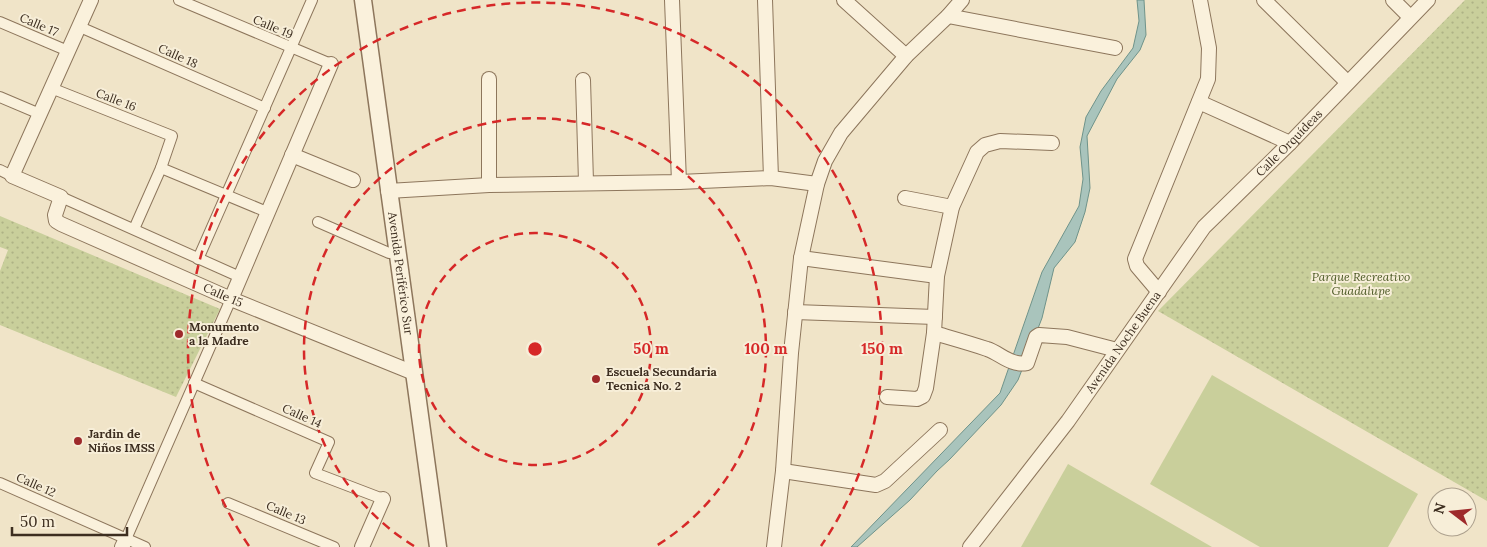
<svg xmlns="http://www.w3.org/2000/svg" width="1487" height="547" font-family="Lora,serif">
  <style>
    .grass { fill: url(#grass-dots) }
    .garden { fill: #c9cf9b }
    .water { fill: #a9c4bc; stroke: #6f938a }
    .lines { fill: none; stroke-linecap: round; stroke-linejoin: round }
    .pedestrian-casing { stroke: #8d765c; stroke-width: 12 }
    .minor-casing { stroke: #8d765c; stroke-width: 16 }
    .tertiary-casing { stroke: #8d765c; stroke-width: 19 }
    .pedestrian { stroke: #faf1dc; stroke-width: 10 }
    .minor { stroke: #faf1dc; stroke-width: 14 }
    .tertiary { stroke: #faf1dc; stroke-width: 16 }
    .ring { fill: none; stroke: #d62828; stroke-width: 2.5; stroke-dasharray: 9 6 }
    .poi-dot { fill: #9e2a2b; stroke: #f7eed8; stroke-width: 2 }
    .labels { text-anchor: middle; stroke-width: 4; stroke-linejoin: round; paint-order: stroke }
    .street-label { font-size: 12px; fill: #3d2e20; stroke: #f7eed8 }
    .park-label { font-size: 12px; font-style: italic; fill: #4d5a26; stroke: #f7eed8 }
    .poi-label { font-size: 12px; font-weight: bold; fill: #3d2e20; stroke: #f7eed8; text-anchor: start }
    .centre { fill: #d62828; stroke: #f7eed8; stroke-width: 2.5 }
    .ring-label { font-size: 15px; text-anchor: middle; font-weight: bold; fill: #d62828; stroke: #f7eed8; stroke-width: 4; stroke-linejoin: round; paint-order: stroke }
  </style>
  <defs>
    <pattern id="grass-dots" width="8" height="8" patternUnits="userSpaceOnUse" patternTransform="scale(1.25)"><rect width="8" height="8" fill="#c9cf9b"/><path d="M2 2h.1M6 6h.1" fill="none" stroke="#aeb285" stroke-width="1.8" stroke-linecap="round"/></pattern>
  </defs>
  <rect width="100%" height="100%" fill="#f0e4c8"/>
  <g class="grass">
    <path d="M 1465,0 L 1487,0 L 1487,501 L 1158,311 Z"/>
    <path d="M 0,216 L 220,309 L 176,397 L 0,325 L 0,271 L 8,250 L 0,247 Z"/>
  </g>
  <g class="garden">
    <path d="M 1212,375 L 1418,494 L 1388,547 L 1260,547 L 1150,484 Z"/>
    <path d="M 1068,464 L 1212,547 L 1021,547 Z"/>
  </g>
  <path class="water" d="M 1137,0 L 1144,0 L 1146,35 L 1140,50 L 1117,79 L 1087,136 L 1090,188 L 1085,212 L 1075,242 L 1054,268 L 1042,318 L 1018,380 L 1001,405 L 950,459 L 937,471 L 910,500 L 857,547 L 851,547 L 1000,393 L 1042,272 L 1079,206 L 1083,179 L 1080,147 L 1086,117 L 1101,91 L 1133,48 L 1139,21 Z"/>
  <g class="lines">
    <g class="pedestrian-casing">
      <g id="pedestrian">
        <path d="M 179,0 L 331,64"/>
        <path d="M 0,22 L 68,51"/>
        <path d="M 80,27 L 265,108"/>
        <path d="M 51,88 L 172,136 L 161,168 L 134,229"/>
        <path d="M 0,97 L 40,114"/>
        <path d="M 161,168 L 267,212"/>
        <path d="M 0,170 L 12,176"/>
        <path d="M 61,197 L 240,277"/>
        <path d="M 318,222 L 389,253"/>
        <path d="M 198,259 L 312,0"/>
        <path d="M 194,383 L 329,442 L 315,473 L 383,499"/>
        <path d="M 0,483 L 145,547"/>
        <path d="M 228,503 L 334,547"/>
        <path d="M 126,539 L 231,299"/>
      </g>
    </g>
    <g class="minor-casing">
      <g id="minor">
        <path id="s1" d="M 91,0 L 12,176 L 61,197 L 55,215 L 56,221 L 61,224 L 231,299 L 414,373"/>
        <path d="M 672,0 L 679,182"/>
        <path d="M 765,0 L 771,178"/>
        <path d="M 844,0 L 906,56"/>
        <path d="M 1264,0 L 1347,82"/>
        <path d="M 1393,0 L 1410,17"/>
        <path d="M 948,16 L 1115,48"/>
        <path d="M 489,79 L 489,185"/>
        <path d="M 583,80 L 586,182"/>
        <path d="M 1199,102 L 1290,143"/>
        <path d="M 292,155 L 353,180"/>
        <path d="M 388,191 L 489,185 L 679,182 L 771,178 L 817,184"/>
        <path d="M 905,198 L 952,207"/>
        <path d="M 801,258 L 937,276"/>
        <path d="M 1159,292 L 1137,266 L 1135,259 L 1208,79 L 1209,48 L 1200,0"/>
        <path d="M 231,299 L 331,64"/>
        <path d="M 795,312 L 935,317"/>
        <path d="M 934,333 C 951,338 969,343 987,349 C 1000,353 1010,366 1027,363 L 1036,337 L 1039,335 L 1067,337 L 1117,350"/>
        <path d="M 887,397 L 917,399 L 923,396 L 926,388 L 934,333 L 937,276 L 952,207 L 977,152 L 985,145 L 1000,141 L 1052,143"/>
        <path d="M 783,471 L 876,485 L 885,481 L 940,430"/>
        <path d="M 122,547 L 126,539"/>
        <path d="M 362,547 L 383,499"/>
        <path d="M 774,547 L 783,471 L 791,353 L 801,258 L 817,184 L 825,161 L 841,133 L 906,56 L 948,16 L 962,0"/>
        <path id="s2" d="M 970,547 L 1068,421 L 1204,227 L 1290,143 L 1428,0"/>
      </g>
    </g>
    <g class="tertiary-casing">
      <g id="tertiary">
        <path id="s3" d="M 363,0 L 438,547"/>
      </g>
    </g>
    <use href="#pedestrian" class="pedestrian"/>
    <use href="#minor" class="minor"/>
    <use href="#tertiary" class="tertiary"/>
  </g>
  <g class="ring">
    <circle cx="535" cy="349" r="116"/>
    <path d="M414 546A231 231 0 1 1 656 546"/>
    <path d="M249 546A347 347 0 1 1 821 546"/>
  </g>
  <g class="poi-dot">
    <circle cx="179" cy="334" r="5"/>
    <circle cx="596" cy="379" r="5"/>
    <circle cx="78" cy="441" r="5"/>
  </g>
  <g class="labels">
    <g class="street-label">
      <text transform="translate(39 25) rotate(23)" y="4">Calle 17</text>
      <text transform="translate(273 27) rotate(23)" y="4">Calle 19</text>
      <text transform="translate(178 56) rotate(24)" y="4">Calle 18</text>
      <text transform="translate(116 100) rotate(21)" y="4">Calle 16</text>
      <text dy="4" stroke="none"><textPath href="#s2" startOffset="516">Calle Orquídeas</textPath></text>
      <text dy="4" stroke="none"><textPath href="#s3" startOffset="276">Avenida Periférico Sur</textPath></text>
      <text dy="4" stroke="none"><textPath href="#s1" startOffset="454">Calle 15</textPath></text>
      <text dy="4" stroke="none"><textPath href="#s2" startOffset="256">Avenida Noche Buena</textPath></text>
      <text transform="translate(302 416) rotate(24)" y="4">Calle 14</text>
      <text transform="translate(36 485) rotate(24)" y="4">Calle 12</text>
      <text transform="translate(286 513) rotate(23)" y="4">Calle 13</text>
    </g>
    <g class="park-label">
      <text x="1361" y="281">Parque Recreativo<tspan x="1361" dy="14">Guadalupe</tspan></text>
    </g>
    <g class="poi-label">
      <text x="189" y="331">Monumento<tspan x="189" dy="14">a la Madre</tspan></text>
      <text x="606" y="376">Escuela Secundaria<tspan x="606" dy="14">Tecnica No. 2</tspan></text>
      <text x="88" y="438">Jardin de<tspan x="88" dy="14">Niños IMSS</tspan></text>
    </g>
  </g>
  <circle cx="535" cy="349" r="8" class="centre"/>
  <g class="ring-label">
    <text x="651" y="354">50 m</text>
    <text x="766" y="354">100 m</text>
    <text x="882" y="354">150 m</text>
  </g>
  <g transform="translate(1452 512) rotate(286)"><circle r="24" fill="#f7eed8" stroke="#ada18e"/>
  <path d="M0-4L9 19L0 12L-9 19Z" fill="#9e2a2b"/>
  <text y="-8" font-size="14" font-weight="bold" text-anchor="middle" fill="#3d2e20">N</text>
  </g>
  <path d="M12 527v8h115v-8" fill="none" stroke="#3d2e20" stroke-width="2.5"/>
  <text x="20" y="527" font-size="15" fill="#3d2e20" stroke="#f7eed8" stroke-width="4" paint-order="stroke">50 m</text>
</svg>
